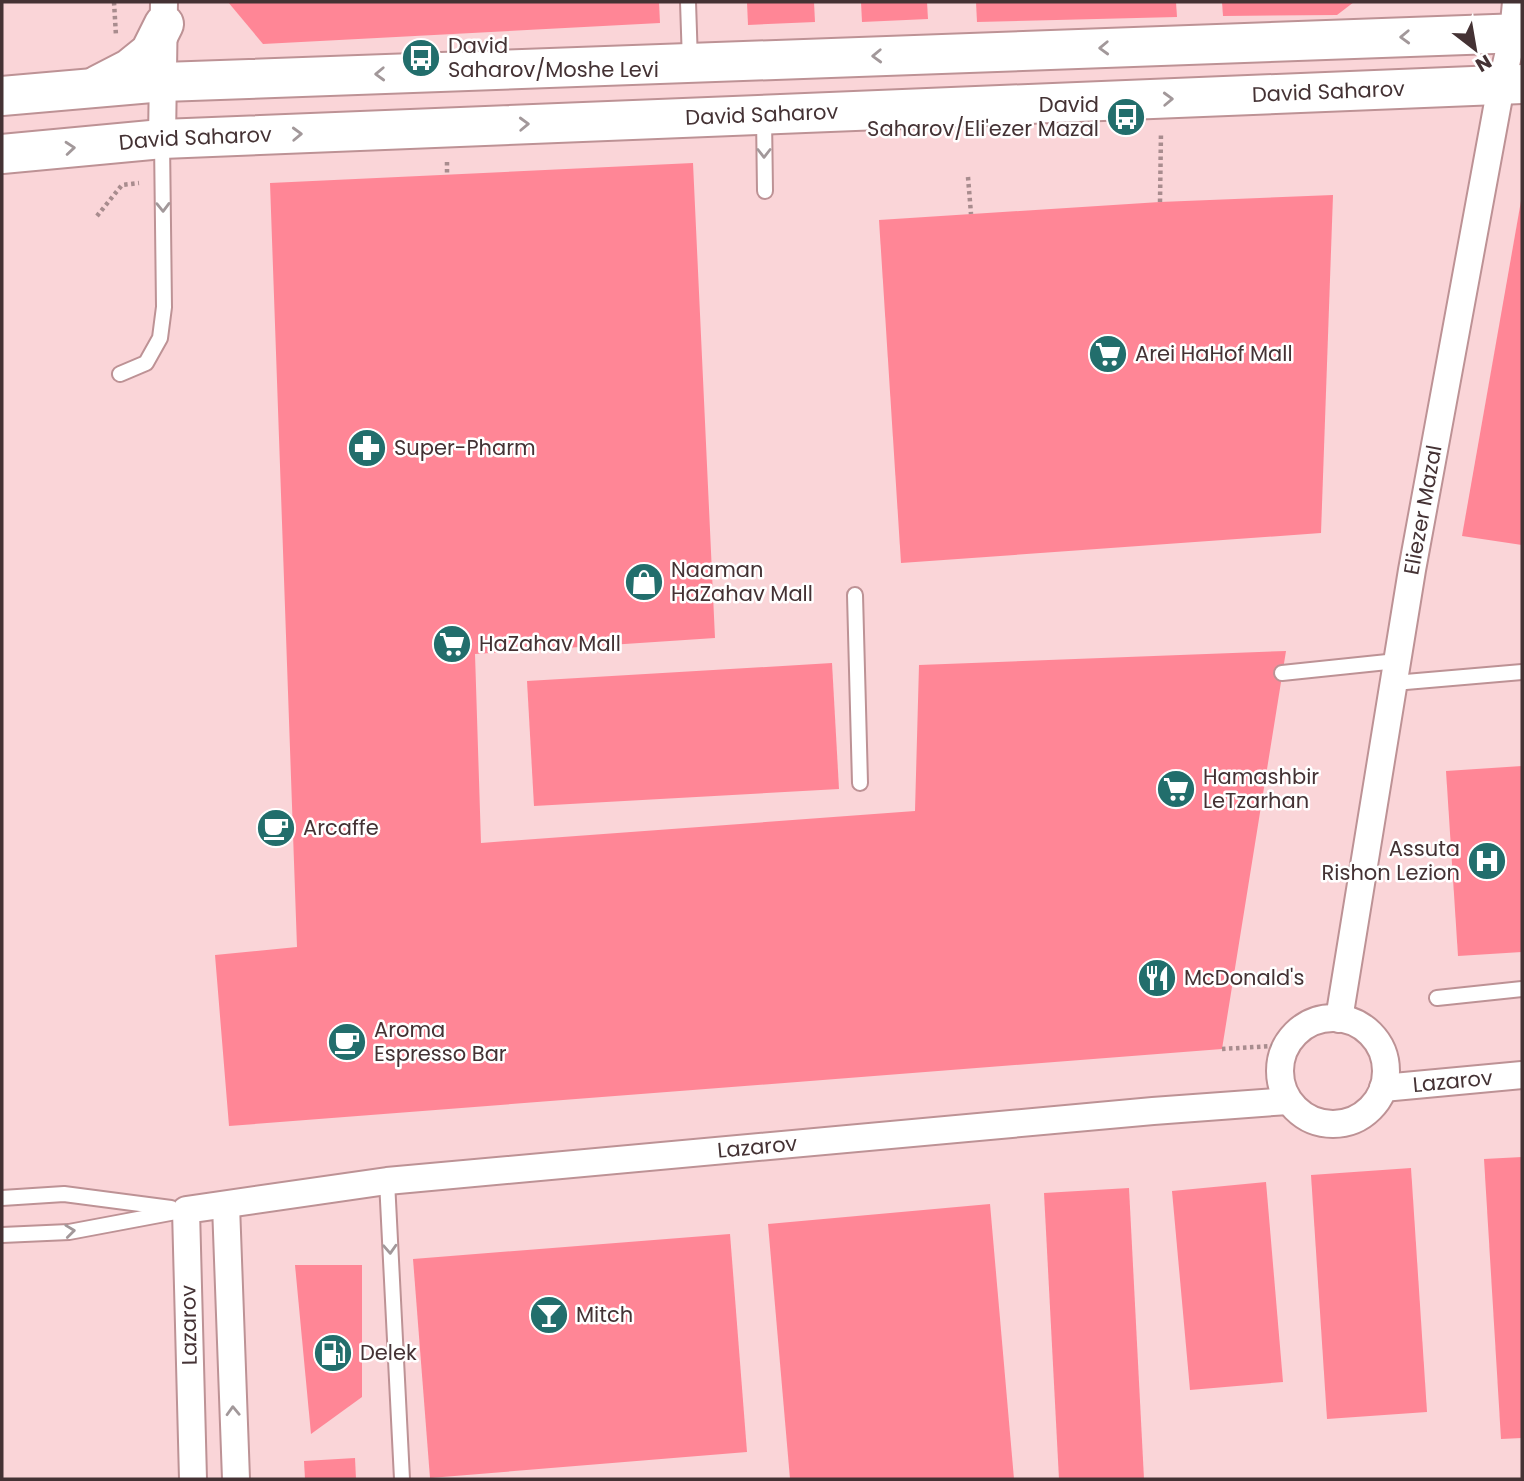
<svg xmlns="http://www.w3.org/2000/svg" width="1524" height="1481" font-family="Poppins,sans-serif">
  <style>
    .building { fill: #ff8696 }
    .lines { fill: none; stroke-linecap: round; stroke-linejoin: round }
    .lane-casing { stroke: #bd9295; stroke-width: 18 }
    .street-casing { stroke: #bd9295; stroke-width: 30 }
    .secondary-casing { stroke: #bd9295; stroke-width: 42 }
    .path { stroke: #a88c8e; stroke-width: 4.5; stroke-dasharray: 3.5 3.5; stroke-linecap: butt }
    .lane { stroke: #fff; stroke-width: 14 }
    .street { stroke: #fff; stroke-width: 26 }
    .secondary { stroke: #fff; stroke-width: 38 }
    .oneway { stroke: #a2989a }
    .labels { text-anchor: middle; stroke-width: 5; stroke-linejoin: round; paint-order: stroke }
    .poi-label { font-size: 21px; fill: #443234; stroke: #fff; text-anchor: start }
    .street-label { font-size: 21px; fill: #443234; stroke: #fff }
  </style>
  <rect width="100%" height="100%" fill="#fad5d8"/>
  <g class="building">
    <path d="M 228,2 L 659,2 L 660,23 L 263,44 Z"/>
    <path d="M 747,2 L 814,2 L 815,22 L 748,25 Z"/>
    <path d="M 861,2 L 927,2 L 928,19 L 862,22 Z"/>
    <path d="M 976,2 L 1176,2 L 1177,17 L 977,22 Z"/>
    <path d="M 1222,2 L 1354,2 L 1337,15 L 1223,16 Z"/>
    <path d="M 693,163 L 715,638 L 475,654 L 481,843 L 915,811 L 919,665 L 1286,651 L 1222,1049 L 229,1126 L 215,955 L 297,947 L 270,183 Z"/>
    <path d="M 1333,195 L 1321,533 L 901,563 L 879,220 L 1160,202 Z"/>
    <path d="M 1521,201 L 1522,201 L 1522,545 L 1462,536 Z"/>
    <path d="M 832,663 L 839,789 L 534,806 L 527,681 Z"/>
    <path d="M 1522,766 L 1522,952 L 1458,956 L 1446,771 Z"/>
    <path d="M 1522,1157 L 1522,1438 L 1501,1439 L 1484,1159 Z"/>
    <path d="M 1411,1168 L 1427,1412 L 1327,1419 L 1311,1175 Z"/>
    <path d="M 1266,1182 L 1283,1382 L 1190,1390 L 1172,1191 Z"/>
    <path d="M 1129,1188 L 1144,1479 L 1059,1479 L 1044,1193 Z"/>
    <path d="M 990,1204 L 1014,1479 L 790,1479 L 768,1224 Z"/>
    <path d="M 730,1234 L 747,1452 L 430,1478 L 413,1259 Z"/>
    <path d="M 295,1265 L 362,1265 L 362,1397 L 311,1434 Z"/>
    <path d="M 355,1458 L 356,1479 L 305,1479 L 304,1461 Z"/>
  </g>
  <g class="lines">
    <g class="lane-casing">
      <g id="lane">
        <path d="M 688,2 L 690,62"/>
        <path d="M 764,117 L 765,191"/>
        <path d="M 120,374 L 146,363 L 160,338 L 164,307 L 162,141"/>
        <path d="M 855,595 L 860,783"/>
        <path d="M 1282,673 L 1397,661"/>
        <path d="M 1394,683 L 1522,672"/>
        <path d="M 1437,998 L 1522,989"/>
        <path d="M 387,1181 L 402,1479"/>
        <path d="M 2,1198 L 64,1194 L 171,1208"/>
        <path d="M 2,1235 L 69,1232 L 186,1210"/>
      </g>
    </g>
    <g class="street-casing">
      <g id="street">
        <path d="M 162,139 L 164,2"/>
        <circle cx="1333" cy="1071" r="53"/>
        <path id="s1" d="M 1339,1019 L 1412,570 L 1501,86 L 1513,34 L 1516,2"/>
        <path id="s2" d="M 1383,1088 L 1522,1075"/>
        <path d="M 226,1205 L 236,1479"/>
        <path id="s3" d="M 193,1479 L 186,1210 L 387,1181 L 1153,1111 L 1288,1101"/>
      </g>
    </g>
    <g class="secondary-casing">
      <g id="secondary">
        <path d="M 98,85 L 129,69 L 150,52 L 164,24"/>
        <path d="M 2,96 L 163,82 L 1522,33"/>
        <path id="s4" d="M 2,154 L 162,139 L 1522,84"/>
      </g>
    </g>
    <g class="path">
      <path d="M 114,2 L 116,36"/>
      <path d="M 447,162 L 447,175"/>
      <path d="M 968,177 L 971,214"/>
      <path d="M 1160,202 L 1161,132"/>
      <path d="M 97,216 L 122,185 L 139,183"/>
      <path d="M 1222,1049 L 1288,1045"/>
    </g>
    <use href="#lane" class="lane"/>
    <use href="#street" class="street"/>
    <use href="#secondary" class="secondary"/>
  </g>
  <defs><path id="oneway-chevron" d="M-2-3.5L2.5 0L-2 3.5" fill="none" stroke-width="1.6" stroke-linecap="round" stroke-linejoin="round" transform="scale(1.75)"/></defs>
  <g class="oneway">
    <use href="#oneway-chevron" transform="translate(1405 37) rotate(178)"/>
    <use href="#oneway-chevron" transform="translate(1104 48) rotate(178)"/>
    <use href="#oneway-chevron" transform="translate(877 56) rotate(178)"/>
    <use href="#oneway-chevron" transform="translate(380 74) rotate(178)"/>
    <use href="#oneway-chevron" transform="translate(1168 99) rotate(-2)"/>
    <use href="#oneway-chevron" transform="translate(524 124) rotate(-2)"/>
    <use href="#oneway-chevron" transform="translate(297 134) rotate(-2)"/>
    <use href="#oneway-chevron" transform="translate(70 148) rotate(-5)"/>
    <use href="#oneway-chevron" transform="translate(764 153) rotate(90)"/>
    <use href="#oneway-chevron" transform="translate(163 207) rotate(89)"/>
    <use href="#oneway-chevron" transform="translate(70 1231) rotate(-7)"/>
    <use href="#oneway-chevron" transform="translate(390 1249) rotate(87)"/>
    <use href="#oneway-chevron" transform="translate(233 1411) rotate(-92)"/>
  </g>
  <defs>
    <g id="bus-disc" transform="scale(2.0125)"><circle r="9.5" fill="#226e6c" stroke="#fff"/><path d="M-5-6H5V4H4V6H2V4H-2V6H-4V4H-5ZM-3.5-4V0h7V-4ZM-3.5 1.2v1.5H-2V1.2ZM2 1.2v1.5H3.5V1.2Z" fill="#fff"/></g>
    <g id="supermarket-disc" transform="scale(2.0125)"><circle r="9.5" fill="#226e6c" stroke="#fff"/><path d="M-6-5.5h2.5l.6 2H6L4.5 2H-2.5L-4.4-4H-6ZM-1.5 3.2a1.3 1.3 0 1 0 .1 0ZM3 3.2a1.3 1.3 0 1 0 .1 0Z" fill="#fff"/></g>
    <g id="pharmacy-disc" transform="scale(2.0125)"><circle r="9.5" fill="#226e6c" stroke="#fff"/><path d="M-2-6h4v4h4v4h-4v4h-4v-4h-4v-4h4Z" fill="#fff"/></g>
    <g id="shop-disc" transform="scale(2.0125)"><circle r="9.5" fill="#226e6c" stroke="#fff"/><path d="M-5-2.5h2.3a2.7 3.5 0 0 1 5.4 0H5L5.5 6h-11ZM-1.5-2.5h3a1.5 2.3 0 0 0-3 0Z" fill="#fff"/></g>
    <g id="cafe-disc" transform="scale(2.0125)"><circle r="9.5" fill="#226e6c" stroke="#fff"/><path d="M-5.5-4.5H6V0H3Q3 3.5 0 3.5H-2.5Q-5.5 3.5-5.5 0ZM3-3.2v2h1.7v-2ZM-6 4.5H4V6H-6Z" fill="#fff"/></g>
    <g id="hospital-disc" transform="scale(2.0125)"><circle r="9.5" fill="#226e6c" stroke="#fff"/><path d="M-5-5h3v3.5h4V-5h3V5h-3V1.5h-4V5h-3Z" fill="#fff"/></g>
    <g id="restaurant-disc" transform="scale(2.0125)"><circle r="9.5" fill="#226e6c" stroke="#fff"/><path d="M-5-6h1v4h1v-4h1v4h1v-4h1v5L-1.5 .5V6h-2V.5L-5-1ZM5-6V6H3V1.5H1.5Q1.5-4 5-6Z" fill="#fff"/></g>
    <g id="bar-disc" transform="scale(2.0125)"><circle r="9.5" fill="#226e6c" stroke="#fff"/><path d="M-6-5H6L.8 .8V4.5H3.5V6h-7V4.5H-.8V.8Z" fill="#fff"/></g>
    <g id="fuel-disc" transform="scale(2.0125)"><circle r="9.5" fill="#226e6c" stroke="#fff"/><path d="M-5.5-6h7V0h2V4h1.3V-2.5L3-4.5l.8-.8L6-3V5H2.5V1h-1V6h-7ZM-4.2-4.7v3.2H.2V-4.7Z" fill="#fff"/></g>
  </defs>
  <g fill-rule="evenodd">
    <use href="#bus-disc" x="421" y="58"/>
    <use href="#bus-disc" x="1126" y="117"/>
    <use href="#supermarket-disc" x="1108" y="354"/>
    <use href="#pharmacy-disc" x="367" y="448"/>
    <use href="#shop-disc" x="644" y="582"/>
    <use href="#supermarket-disc" x="452" y="644"/>
    <use href="#supermarket-disc" x="1176" y="789"/>
    <use href="#cafe-disc" x="276" y="828"/>
    <use href="#hospital-disc" x="1487" y="861"/>
    <use href="#restaurant-disc" x="1157" y="978"/>
    <use href="#cafe-disc" x="347" y="1042"/>
    <use href="#bar-disc" x="549" y="1315"/>
    <use href="#fuel-disc" x="333" y="1353"/>
  </g>
  <g class="labels">
    <g class="poi-label">
      <text x="448" y="53">David<tspan x="448" dy="24">Saharov/Moshe Levi</tspan></text>
      <text x="1099" y="112" text-anchor="end">David<tspan x="1099" dy="24">Saharov/Eli'ezer Mazal</tspan></text>
      <text x="1135" y="361">Arei HaHof Mall</text>
      <text x="394" y="455">Super-Pharm</text>
      <text x="671" y="577">Naaman<tspan x="671" dy="24">HaZahav Mall</tspan></text>
      <text x="479" y="651">HaZahav Mall</text>
      <text x="1203" y="784">Hamashbir<tspan x="1203" dy="24">LeTzarhan</tspan></text>
      <text x="303" y="835">Arcaffe</text>
      <text x="1460" y="856" text-anchor="end">Assuta<tspan x="1460" dy="24">Rishon Lezion</tspan></text>
      <text x="1184" y="985">McDonald's</text>
      <text x="374" y="1037">Aroma<tspan x="374" dy="24">Espresso Bar</tspan></text>
      <text x="576" y="1322">Mitch</text>
      <text x="360" y="1360">Delek</text>
    </g>
    <g class="street-label">
      <text dy="7" stroke="none"><textPath href="#s4" startOffset="1328">David Saharov</textPath></text>
      <text dy="7" stroke="none"><textPath href="#s4" startOffset="761">David Saharov</textPath></text>
      <text dy="7" stroke="none"><textPath href="#s4" startOffset="194">David Saharov</textPath></text>
      <text dy="7" stroke="none"><textPath href="#s1" startOffset="516">Eliezer Mazal</textPath></text>
      <text dy="7" stroke="none"><textPath href="#s2" startOffset="70">Lazarov</textPath></text>
      <text dy="7" stroke="none"><textPath href="#s3" startOffset="844">Lazarov</textPath></text>
      <text transform="translate(189 1325) rotate(-91)" y="7">Lazarov</text>
    </g>
  </g>
  <rect width="1524" height="1481" fill="none" stroke="#443234" stroke-width="7"/>
  <g transform="translate(1475 49) rotate(149)" stroke="#ffffff" stroke-width="5" paint-order="stroke">
  <path d="M0-5L12 26L0 18L-12 26Z" fill="#443234"/>
  <text y="-10" font-size="19" font-weight="bold" text-anchor="middle" fill="#443234">N</text>
  </g>
</svg>
